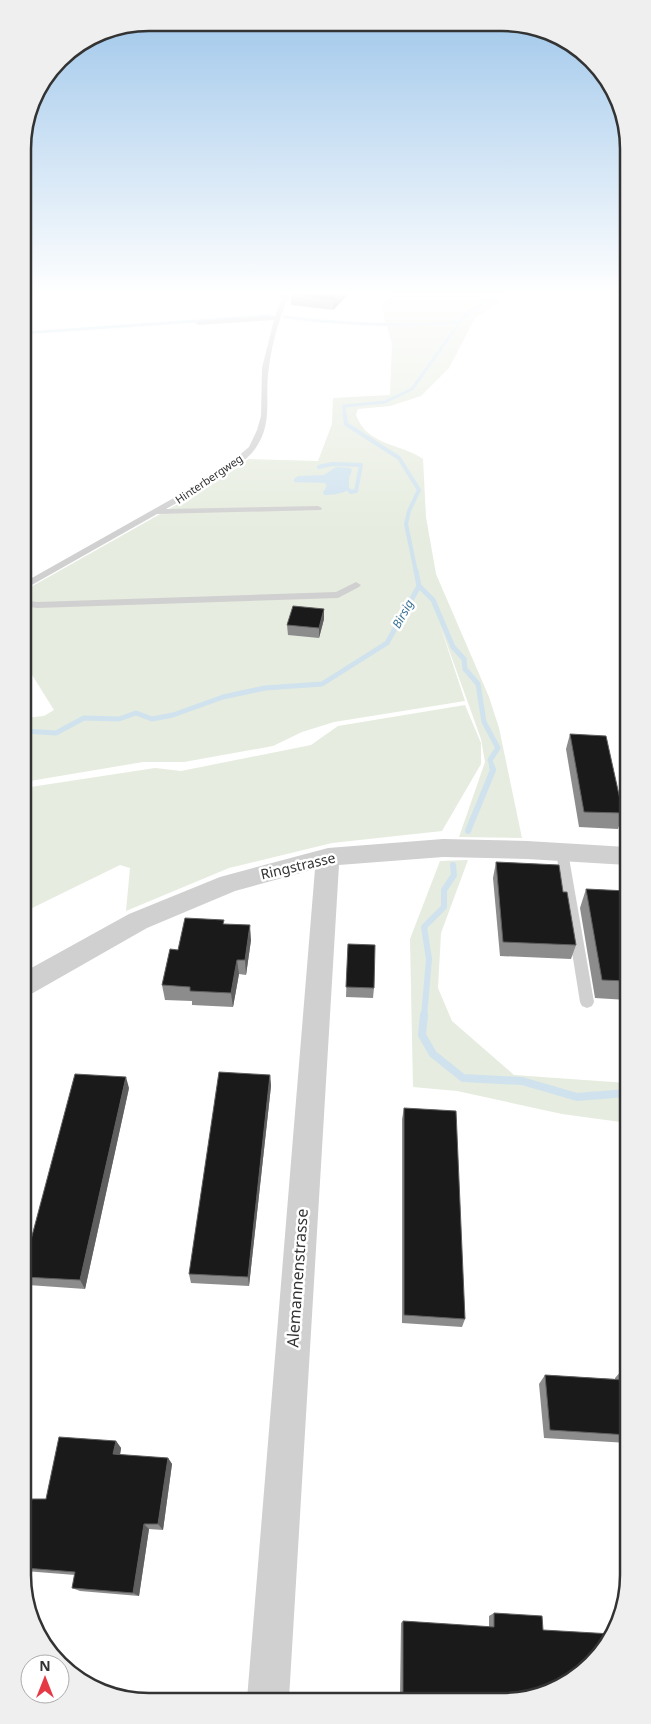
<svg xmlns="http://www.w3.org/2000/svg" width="651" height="1724" font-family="'Noto Sans',sans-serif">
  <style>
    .green { fill: #e6ecdf }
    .water { fill: #cfe2ee }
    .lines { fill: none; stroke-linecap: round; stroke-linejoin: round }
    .stream-far4 { stroke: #cfe2ee; stroke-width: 3 }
    .stream-far3 { stroke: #cfe2ee; stroke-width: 4 }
    .stream-far2 { stroke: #cfe2ee; stroke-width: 5 }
    .stream-far1 { stroke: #cfe2ee; stroke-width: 6 }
    .stream { stroke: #cfe2ee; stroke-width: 8 }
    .service { fill: #d0d0d0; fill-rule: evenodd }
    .minor { fill: #d0d0d0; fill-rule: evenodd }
    .wall { fill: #8c8c8c }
    .shaded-wall { fill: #5f5f5f }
    .building { fill: #1a1a1a; stroke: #5f5f5f }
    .labels { text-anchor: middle; stroke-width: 5; stroke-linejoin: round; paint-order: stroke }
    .far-street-label { font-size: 11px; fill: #333; stroke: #fff }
    .far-water-label { font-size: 12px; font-style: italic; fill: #3f7597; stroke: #fff }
    .street-label { font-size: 14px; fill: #333; stroke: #fff }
    .near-street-label { font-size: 16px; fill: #333; stroke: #fff }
    .rim { fill: none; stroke: #333; stroke-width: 2.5 }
  </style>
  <rect width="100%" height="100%" fill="#fff"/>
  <g class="green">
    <path d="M 394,293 L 522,293 L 512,294 L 475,318 L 449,368 L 421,396 L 390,406 L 358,409 L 356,415 C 367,446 400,443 423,459 L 426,517 L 436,574 L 489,697 L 499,728 L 522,838 L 459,837 L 485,762 L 481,739 L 440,625 L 465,701 L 334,722 L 302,732 L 273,746 L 184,762 L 143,762 L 24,782 L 24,718 L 44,716 L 54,710 L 24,662 L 23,601 L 27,598 L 29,588 L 185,500 L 242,465 L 248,459 L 318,461 L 332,424 L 333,398 L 390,395 L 392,344 L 383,314 L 384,303 Z"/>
    <path d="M 465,705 L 481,743 L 481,764 L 442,831 L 332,843 L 229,868 L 126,911 L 130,868 L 120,865 L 24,912 L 24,788 L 155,768 L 181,771 L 311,745 L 338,726 Z"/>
    <path d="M 468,860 L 441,933 L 438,988 L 452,1021 L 514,1075 L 627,1083 L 628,1123 L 562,1114 L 457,1091 L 413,1087 L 410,939 L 440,861 Z"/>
  </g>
  <path class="water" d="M 336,467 L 350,468 L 352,470 L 349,478 L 349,490 C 340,494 334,495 324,495 L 323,492 L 327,486 L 325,483 L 294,482 L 294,479 L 298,476 L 324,475 Z"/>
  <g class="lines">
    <g class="stream-far4">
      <path d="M 284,317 C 343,324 401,328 460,322"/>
      <path d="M 23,333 L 269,316"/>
      <path d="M 345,417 L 344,406 L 385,402 L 412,389 L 463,318 L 496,293"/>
    </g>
    <g class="stream-far3">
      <path d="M 345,416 L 346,424 L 399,458 L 419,490 L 409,511 L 406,524 L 416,572"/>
      <path d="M 319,467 L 332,464 L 361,465 L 356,491 L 351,492 L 349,490"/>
    </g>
    <g class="stream-far2">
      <path d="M 419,586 L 433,600 L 453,647 L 464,659 L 465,669 L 478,684 L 484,722 L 498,748 L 490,760 L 493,769"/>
      <path d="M 24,731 L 56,733 L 84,718 L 119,719 L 136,713 L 152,719 L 173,715 L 223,697 L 265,688 L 322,684 L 387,643 L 419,586 L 416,571"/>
    </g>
    <g class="stream-far1">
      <path d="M 468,831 L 493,770 L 492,767"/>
      <path d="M 424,1017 L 429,959 L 424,927 L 444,907 L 444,890 L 454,875 L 453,865"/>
    </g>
    <path class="stream" d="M 424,1015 L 422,1035 L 433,1054 L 463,1078 L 522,1081 L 577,1097 L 627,1093"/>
    <g class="service">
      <path d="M 284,293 L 290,293 C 280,317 272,342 269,367 C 264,396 274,423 255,449 C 239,471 191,495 166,509 L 318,506 L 322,508 L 321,510 L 157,514 L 23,590 L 23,583 L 179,495 L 230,463 L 249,447 L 257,430 L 261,416 L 262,368 L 274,320 L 198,325 L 195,323 L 198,321 L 275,316 Z"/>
      <path d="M 23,388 L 26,390 L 28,397 L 23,401 Z"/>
      <path d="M 356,582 L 361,585 L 359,587 L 338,598 L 37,608 L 23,606 L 23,600 L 37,602 L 336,592 Z"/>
      <path d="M 562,847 L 566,849 L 568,852 L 594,1002 L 592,1006 L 587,1008 L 582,1006 L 580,1002 L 556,852 L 558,849 Z"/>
    </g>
    <path class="minor" d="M 443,839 L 527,841 L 627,847 L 627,865 L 527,859 L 443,857 L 339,865 L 289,1699 L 247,1699 L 315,869 L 235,891 L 147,928 L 33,993 L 24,996 L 24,972 L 129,914 L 220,877 L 328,848 Z"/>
  </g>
  <g class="wall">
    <path d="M 350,293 L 333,310 L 291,305 L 291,294 Z"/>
    <path d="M 324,609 L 324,619 L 319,638 L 288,635 L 287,625 Z"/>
    <path d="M 570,734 L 623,813 L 618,829 L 579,827 L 566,749 Z"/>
    <path d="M 496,862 L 563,892 L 576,945 L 571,959 L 500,956 L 493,878 Z"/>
    <path d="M 586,889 L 627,891 L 627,1000 L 595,998 L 580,908 Z"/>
    <path d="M 224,924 L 251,940 L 246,975 L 239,974 L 233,1007 L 192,1005 L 192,1001 L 165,1000 L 162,985 L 178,950 Z"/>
    <path d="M 348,944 L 374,988 L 373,998 L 346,997 Z"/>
    <path d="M 270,1075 L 271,1086 L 249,1286 L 191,1283 L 189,1274 Z"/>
    <path d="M 129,1088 L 85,1289 L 28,1285 L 25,1281 L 24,1266 Z"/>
    <path d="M 404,1108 L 465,1319 L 462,1327 L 402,1323 L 402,1119 Z"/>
    <path d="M 623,1369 L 628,1369 L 628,1443 L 544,1438 L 539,1384 L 545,1375 L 615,1379 L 615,1378 Z"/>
    <path d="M 116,1441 L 121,1448 L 120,1455 L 168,1458 L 172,1464 L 163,1530 L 149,1529 L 139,1596 L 80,1591 L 72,1588 L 75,1575 L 25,1571 L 25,1531 L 46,1499 Z"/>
    <path d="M 494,1613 L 527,1699 L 441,1699 L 400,1696 L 401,1623 L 403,1621 L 489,1627 L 489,1616 Z"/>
  </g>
  <g class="shaded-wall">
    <path d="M 340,293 L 350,293 L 333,310 L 333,300 Z"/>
    <path d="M 324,609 L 324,619 L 319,638 L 319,628 Z"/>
    <path d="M 250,925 L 251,940 L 246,975 L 245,960 Z"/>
    <path d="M 237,960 L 239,974 L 233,1007 L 231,993 Z"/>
    <path d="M 270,1075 L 271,1086 L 249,1286 L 248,1277 Z"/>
    <path d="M 126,1077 L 129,1088 L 85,1289 L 80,1280 Z"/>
    <path d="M 116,1441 L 121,1448 L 119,1461 L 113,1454 Z"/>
    <path d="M 168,1458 L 172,1464 L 163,1530 L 158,1524 Z"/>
    <path d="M 144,1524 L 149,1529 L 139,1596 L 133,1593 Z"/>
  </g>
  <g class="building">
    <path d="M 292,293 L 340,293 L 333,300 L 291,294 Z"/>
    <path d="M 293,606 L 324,609 L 319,628 L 287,625 Z"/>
    <path d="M 570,734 L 606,736 L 623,813 L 584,812 Z"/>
    <path d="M 496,862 L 559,865 L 563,892 L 567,892 L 576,945 L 503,942 Z"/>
    <path d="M 586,889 L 627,891 L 627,981 L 602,980 Z"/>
    <path d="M 185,918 L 224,920 L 223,924 L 250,925 L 245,960 L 237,960 L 231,993 L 190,991 L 190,987 L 162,985 L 170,949 L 178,950 Z"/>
    <path d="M 348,944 L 375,945 L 374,988 L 346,987 Z"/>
    <path d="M 219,1072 L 270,1075 L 248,1277 L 189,1274 Z"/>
    <path d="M 75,1074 L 126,1077 L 80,1280 L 24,1277 L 24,1266 Z"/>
    <path d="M 404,1108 L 456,1111 L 465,1319 L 404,1315 Z"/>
    <path d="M 623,1369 L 628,1369 L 628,1435 L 550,1430 L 545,1375 L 624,1380 Z"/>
    <path d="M 59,1437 L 116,1441 L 113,1454 L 168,1458 L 158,1524 L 144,1524 L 133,1593 L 72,1588 L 75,1572 L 25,1568 L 25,1531 L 32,1499 L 46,1499 Z"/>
    <path d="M 494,1613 L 542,1616 L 543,1630 L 612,1634 L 597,1658 L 566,1684 L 527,1699 L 447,1699 L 403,1696 L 403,1621 L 494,1627 Z"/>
  </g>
  <linearGradient id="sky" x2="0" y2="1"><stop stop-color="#9ec6ea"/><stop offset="0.55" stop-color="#fff"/><stop offset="1" stop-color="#fff" stop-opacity="0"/></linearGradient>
  <rect width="651" height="534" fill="url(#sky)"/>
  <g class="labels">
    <g class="far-street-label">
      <text transform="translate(209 479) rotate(-34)" y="4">Hinterbergweg</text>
    </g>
    <g class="far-water-label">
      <text transform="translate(403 614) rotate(-61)" y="4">Birsig</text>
    </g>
    <g class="street-label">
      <text transform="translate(298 866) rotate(-13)" y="5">Ringstrasse</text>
    </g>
    <g class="near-street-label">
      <text transform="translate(297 1278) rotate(-86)" y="6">Alemannenstrasse</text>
    </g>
  </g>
  <path d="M0 0H651V1724H0ZM149 31H502A118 118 0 0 1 620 149V1575A118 118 0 0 1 502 1693H149A118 118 0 0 1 31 1575V149A118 118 0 0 1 149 31Z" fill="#efefef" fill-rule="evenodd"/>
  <path class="rim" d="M149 31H502A118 118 0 0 1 620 149V1575A118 118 0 0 1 502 1693H149A118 118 0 0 1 31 1575V149A118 118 0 0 1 149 31Z"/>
  <g transform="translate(45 1679)"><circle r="24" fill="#ffffff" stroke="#adadad"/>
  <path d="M0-4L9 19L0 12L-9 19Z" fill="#e63946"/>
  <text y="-8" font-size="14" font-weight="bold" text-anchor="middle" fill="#333333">N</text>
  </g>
</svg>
